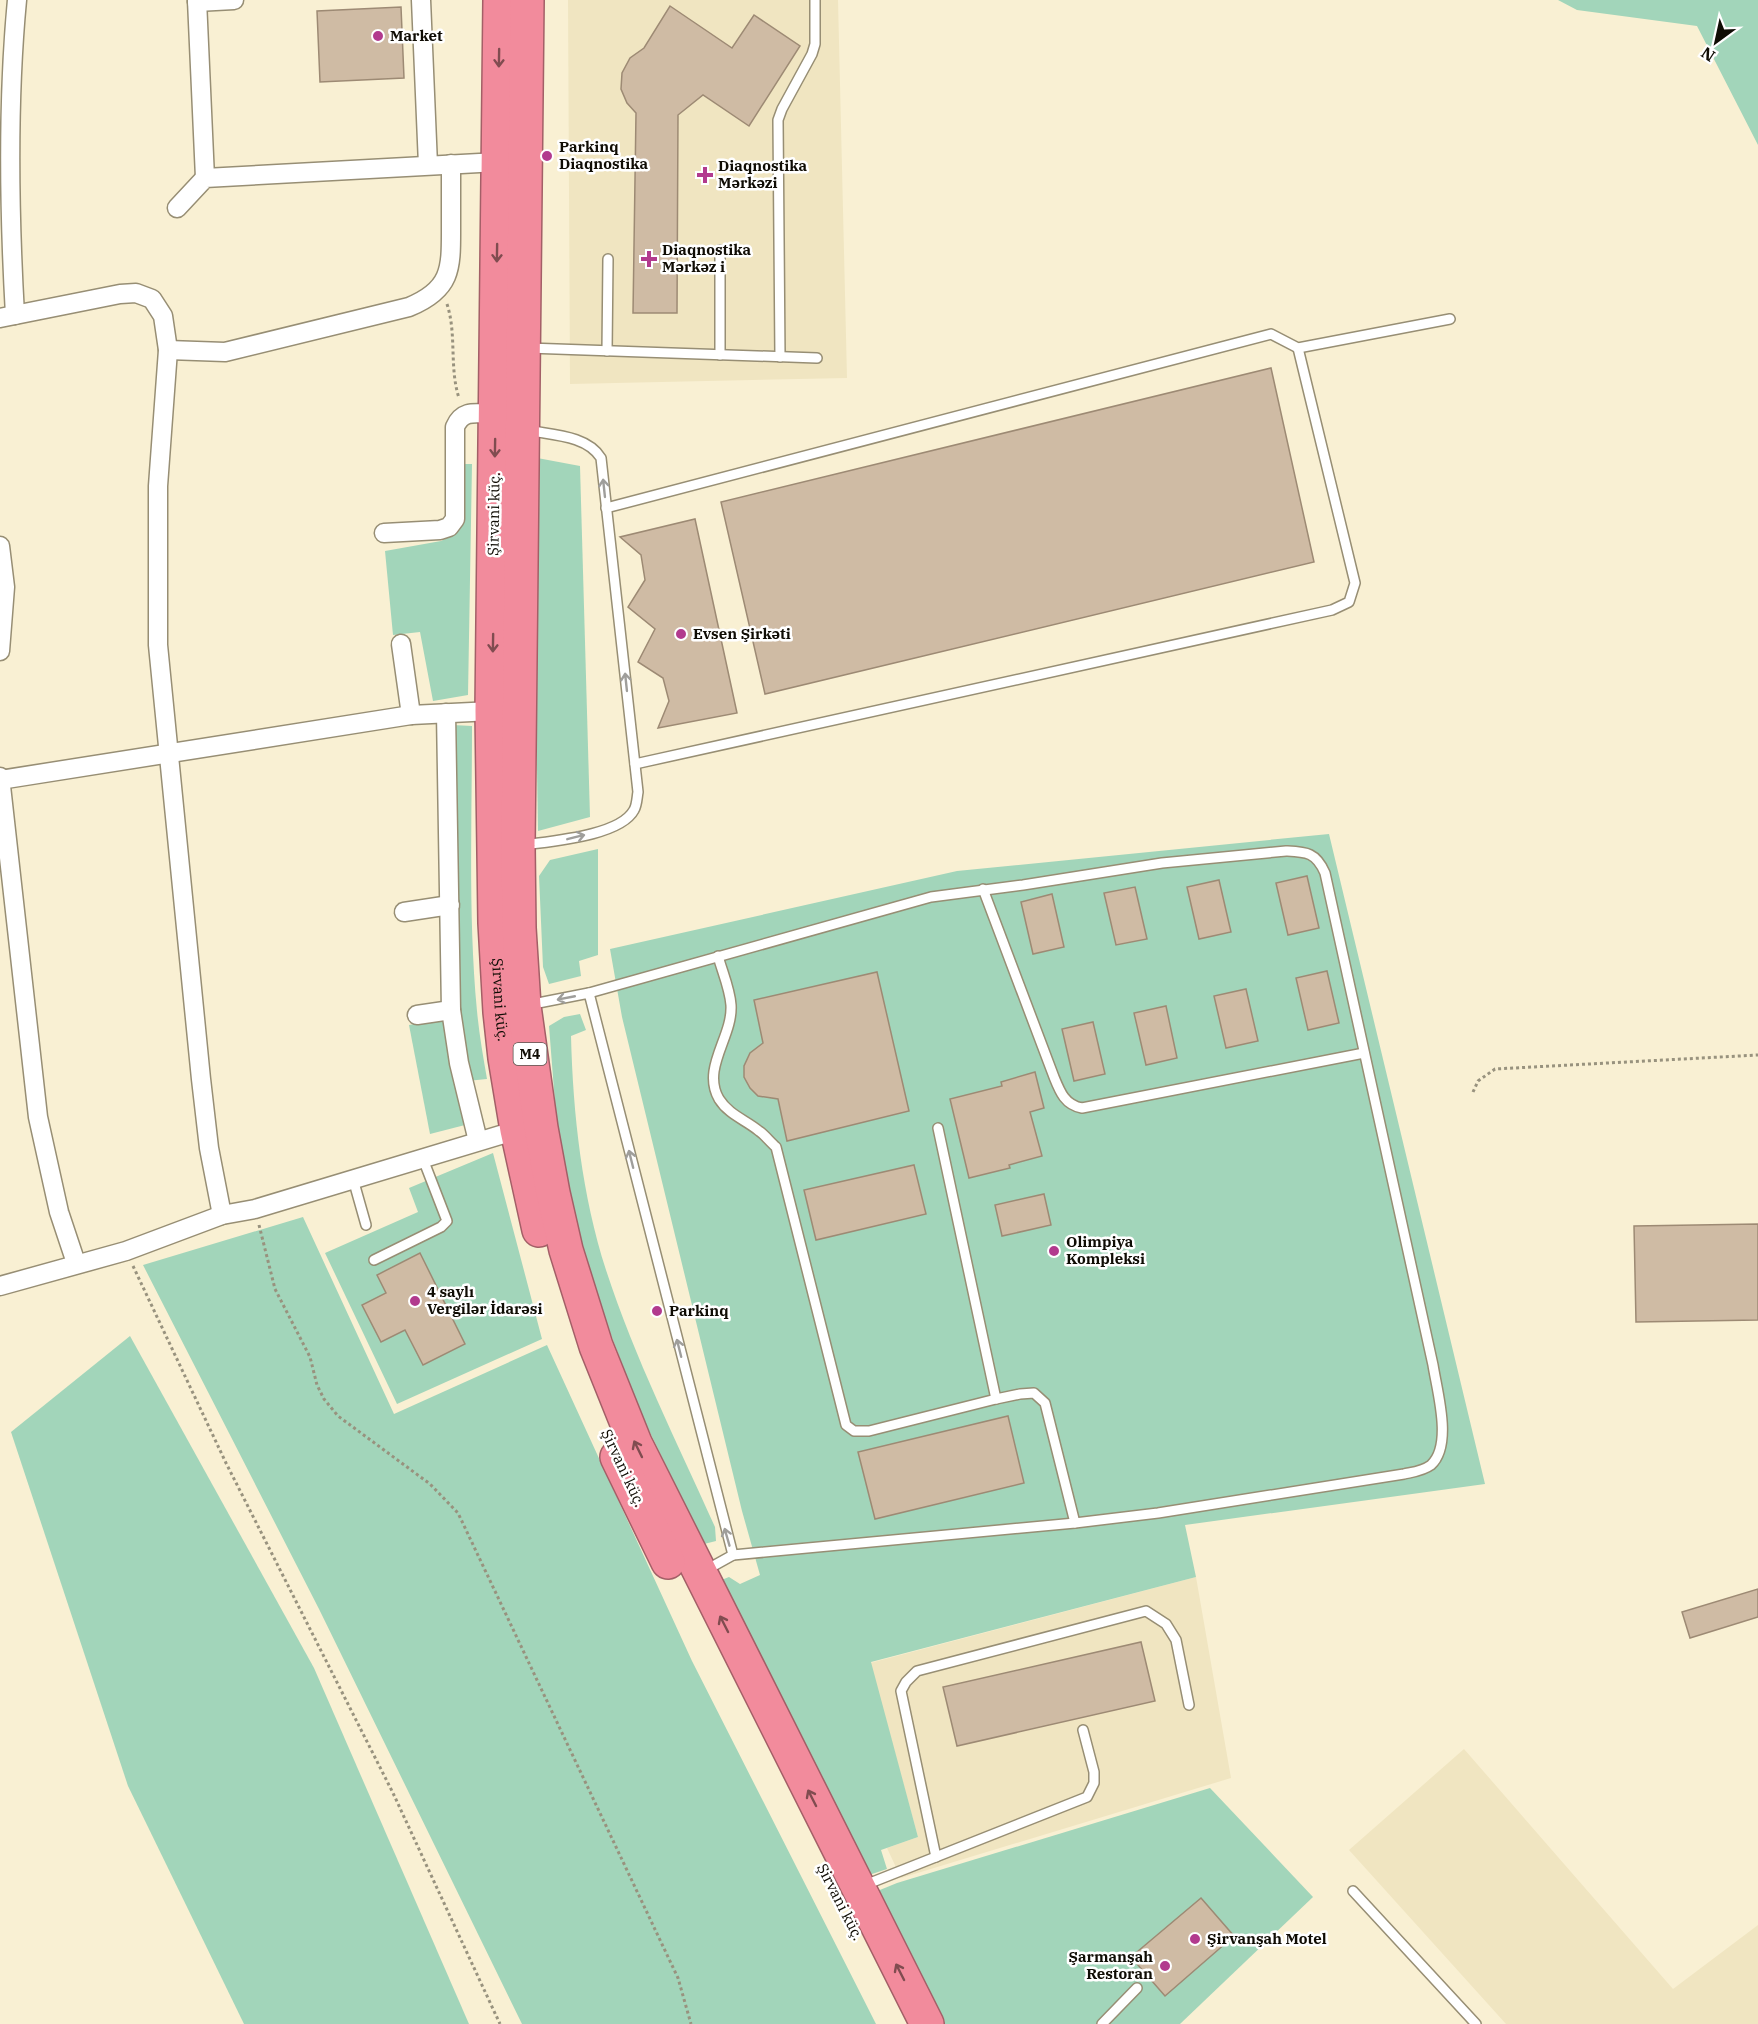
<svg xmlns="http://www.w3.org/2000/svg" width="1758" height="2024" font-family="'IBM Plex Serif',serif">
  <style>
    .built { fill: #f0e5c1 }
    .green { fill: #a2d5ba }
    .building { fill: #cfbba4; stroke: #9d8a74; stroke-width: 1.5 }
    .lines { fill: none; stroke-linecap: round; stroke-linejoin: round }
    .lane-casing { stroke: #978e74; stroke-width: 12 }
    .street-casing { stroke: #978e74; stroke-width: 21 }
    .highway-casing { stroke: #a35f67; stroke-width: 36 }
    .path { stroke: #98927e; stroke-width: 3; stroke-dasharray: 3 3; stroke-linecap: butt }
    .lane { stroke: #fff; stroke-width: 9 }
    .street { stroke: #fff; stroke-width: 18 }
    .highway { stroke: #f28b9c; stroke-width: 33 }
    .oneway { stroke: #804c50 }
    .oneway2 { stroke: #9f9e9b }
    .poi-dot { fill: #b23a8e; stroke: #fff; stroke-width: 2 }
    .labels { text-anchor: middle; stroke-width: 5; stroke-linejoin: round; paint-order: stroke }
    .shield { fill: #fff; stroke: #57554f; stroke-width: 1.5 }
    .shield-label { font-size: 14px; font-weight: bold; fill: #0f0c04 }
    .poi-label { font-size: 15px; font-weight: bold; fill: #0f0c04; stroke: #fff; text-anchor: start }
    .street-label { font-size: 15px; fill: #0f0c04; stroke: #fff }
  </style>
  <rect width="100%" height="100%" fill="#f9f0d3"/>
  <g class="built">
    <path d="M 568,0 L 838,0 L 847,378 L 570,384 Z"/>
    <path d="M 1196,1577 L 1231,1778 L 901,1878 L 887,1848 L 918,1837 L 870,1663 Z"/>
    <path d="M 1464,1749 L 1673,1989 L 1758,1925 L 1758,2024 L 1506,2024 L 1349,1850 Z"/>
  </g>
  <g class="green">
    <path d="M 1558,0 L 1758,0 L 1758,145 L 1697,26 L 1577,10 Z"/>
    <path d="M 532,457 L 580,466 L 590,817 L 538,831 Z"/>
    <path d="M 459,464 L 472,464 L 468,695 L 433,701 L 420,632 L 393,635 L 385,551 L 441,541 L 454,535 L 458,525 Z"/>
    <path d="M 453,725 L 472,726 C 472,820 468,916 477,1011 C 479,1033 483,1056 487,1079 L 467,1081 L 458,1018 Z"/>
    <path d="M 1329,834 L 1485,1484 L 1185,1525 L 1196,1577 L 871,1662 L 918,1837 L 881,1850 L 887,1869 L 869,1875 L 719,1581 L 729,1577 L 740,1584 L 760,1575 L 742,1511 L 622,1017 L 610,949 L 957,871 Z"/>
    <path d="M 598,849 L 598,955 L 579,961 L 581,976 L 549,984 L 543,967 L 539,876 L 550,860 Z"/>
    <path d="M 580,1014 L 586,1030 L 571,1036 C 573,1115 582,1195 606,1270 C 635,1359 677,1442 715,1527 L 716,1541 L 704,1544 L 641,1414 L 585,1266 L 559,1154 L 549,1026 L 564,1017 Z"/>
    <path d="M 446,1018 L 465,1125 L 430,1134 L 409,1025 Z"/>
    <path d="M 493,1153 L 542,1339 L 397,1404 L 325,1253 L 418,1212 L 409,1188 Z"/>
    <path d="M 303,1217 L 394,1414 L 547,1345 L 692,1661 L 876,2024 L 522,2024 L 319,1609 L 143,1265 Z"/>
    <path d="M 130,1336 L 314,1668 L 469,2024 L 244,2024 L 128,1786 L 11,1432 Z"/>
    <path d="M 1210,1788 L 1313,1897 L 1180,2024 L 940,2024 L 875,1892 L 897,1883 Z"/>
  </g>
  <g class="building">
    <path d="M 670,6 L 732,48 L 754,15 L 800,46 L 749,126 L 703,95 L 678,115 L 677,313 L 633,313 L 636,113 L 627,103 L 621,89 L 622,73 L 630,58 L 644,48 Z"/>
    <path d="M 401,7 L 404,78 L 320,82 L 317,11 Z"/>
    <path d="M 1271,368 L 1314,562 L 765,694 L 721,502 Z"/>
    <path d="M 695,519 L 737,713 L 658,728 L 669,701 L 663,678 L 638,662 L 655,629 L 628,607 L 645,580 L 641,555 L 620,537 Z"/>
    <path d="M 1307,876 L 1319,928 L 1288,935 L 1276,883 Z"/>
    <path d="M 1219,880 L 1231,932 L 1199,939 L 1187,887 Z"/>
    <path d="M 1135,887 L 1147,939 L 1116,945 L 1104,893 Z"/>
    <path d="M 1052,894 L 1064,947 L 1033,954 L 1021,902 Z"/>
    <path d="M 1327,971 L 1339,1023 L 1308,1030 L 1296,978 Z"/>
    <path d="M 877,972 L 909,1111 L 787,1141 L 778,1099 L 758,1096 L 750,1088 L 744,1077 L 744,1066 L 750,1053 L 763,1043 L 754,1000 Z"/>
    <path d="M 1246,989 L 1258,1041 L 1226,1048 L 1214,996 Z"/>
    <path d="M 1166,1006 L 1177,1058 L 1146,1065 L 1134,1013 Z"/>
    <path d="M 1093,1022 L 1105,1074 L 1074,1081 L 1062,1029 Z"/>
    <path d="M 1035,1072 L 1044,1108 L 1030,1112 L 1042,1156 L 1009,1165 L 1010,1168 L 969,1178 L 950,1099 L 1002,1086 L 1001,1082 Z"/>
    <path d="M 914,1165 L 926,1214 L 816,1240 L 804,1190 Z"/>
    <path d="M 1044,1194 L 1051,1225 L 1002,1236 L 995,1205 Z"/>
    <path d="M 1758,1224 L 1758,1320 L 1636,1322 L 1634,1226 Z"/>
    <path d="M 420,1253 L 465,1344 L 423,1365 L 405,1330 L 381,1342 L 362,1305 L 386,1293 L 377,1275 Z"/>
    <path d="M 1008,1416 L 1024,1483 L 875,1519 L 858,1452 Z"/>
    <path d="M 1758,1589 L 1758,1617 L 1690,1638 L 1682,1612 Z"/>
    <path d="M 1141,1642 L 1155,1701 L 957,1746 L 943,1687 Z"/>
    <path d="M 1201,1898 L 1234,1936 L 1165,1996 L 1131,1957 Z"/>
  </g>
  <g class="lines">
    <g class="lane-casing">
      <g id="lane">
        <path d="M 528,348 L 817,358"/>
        <path d="M 607,351 L 608,259"/>
        <path d="M 720,355 L 720,250"/>
        <path d="M 780,357 L 778,120 L 782,109 L 812,54 L 815,44 L 815,0"/>
        <path d="M 606,508 L 1271,334 L 1298,348 L 1450,319"/>
        <path d="M 635,764 L 1332,610 L 1349,602 L 1355,583 L 1298,348"/>
        <path d="M 524,845 C 551,841 620,836 634,810 C 637,805 637,797 638,792 L 601,458 C 587,435 551,435 527,430"/>
        <path d="M 983,889 L 1054,1077 C 1060,1092 1065,1105 1082,1108 L 1364,1053"/>
        <path d="M 718,956 C 722,971 730,989 731,1005 C 733,1037 701,1068 719,1099 C 729,1115 746,1120 759,1131 C 765,1135 770,1142 776,1147 L 846,1425 L 854,1431 L 869,1431 L 996,1399 L 1020,1394 L 1034,1393 L 1045,1403 L 1075,1523"/>
        <path d="M 589,993 L 931,897 L 1023,885 L 1162,863 L 1286,851 C 1306,852 1316,852 1325,873 L 1433,1365 C 1437,1391 1453,1445 1431,1465 C 1423,1471 1413,1472 1404,1474 L 1158,1513 L 1075,1523 L 733,1555"/>
        <path d="M 528,1005 L 589,993 L 733,1555 L 706,1570"/>
        <path d="M 938,1128 L 996,1399"/>
        <path d="M 353,1179 L 366,1225"/>
        <path d="M 374,1260 L 441,1227 L 447,1221 L 423,1159"/>
        <path d="M 936,1857 L 901,1691 L 906,1682 L 917,1671 L 1146,1611 L 1166,1624 L 1176,1640 L 1189,1705"/>
        <path d="M 865,1885 L 1087,1797 L 1094,1783 L 1094,1772 L 1083,1730"/>
        <path d="M 1353,1891 L 1476,2024"/>
        <path d="M 1102,2024 L 1137,1988"/>
      </g>
    </g>
    <g class="street-casing">
      <g id="street">
        <path d="M 197,0 L 205,178"/>
        <path d="M 421,0 L 428,165"/>
        <path d="M 197,2 L 234,0"/>
        <path d="M 177,208 L 205,178 L 498,162"/>
        <path d="M 15,315 C 9,210 7,105 17,0"/>
        <path d="M 0,318 L 120,294 L 136,293 L 152,299 L 163,316 L 168,350 L 158,486 L 158,645 L 201,1079 L 209,1148 L 222,1215"/>
        <path d="M 168,350 L 225,352 L 409,307 C 453,289 451,267 451,225 C 451,205 451,185 451,164"/>
        <path d="M 384,533 L 440,530 L 449,527 L 455,519 L 455,427 C 463,408 478,414 495,414"/>
        <path d="M 0,546 L 5,587 L 0,651"/>
        <path d="M 401,644 L 411,715"/>
        <path d="M 446,713 L 451,1010 L 459,1063 L 478,1141"/>
        <path d="M 0,777 L 38,1117 L 59,1212 L 76,1263"/>
        <path d="M 0,780 L 411,715 L 492,711"/>
        <path d="M 404,912 L 450,905"/>
        <path d="M 417,1015 L 451,1010"/>
        <path d="M 0,1286 L 126,1251 L 222,1215 L 255,1209 L 517,1130"/>
      </g>
    </g>
    <g class="highway-casing">
      <g id="highway">
        <path id="s1" d="M 500,0 L 492,711 L 495,923 L 500,1012 L 505,1058 L 517,1130 L 539,1230"/>
        <path d="M 527,0 L 518,846 L 519,928 L 524,1006 L 541,1128 L 553,1193 L 566,1250 L 596,1346 L 635,1443 L 927,2024"/>
        <path d="M 617,1457 L 668,1562"/>
      </g>
    </g>
    <g class="path">
      <path d="M 447,304 C 457,335 449,367 459,398"/>
      <path d="M 1473,1092 L 1478,1081 L 1495,1069 L 1758,1055"/>
      <path d="M 259,1225 L 275,1289 L 310,1357 L 317,1385 L 324,1399 L 338,1416 L 430,1484 L 458,1513 L 678,1978 L 691,2024"/>
      <path d="M 133,1266 L 226,1463 L 393,1793 L 500,2024"/>
    </g>
    <use href="#lane" class="lane"/>
    <use href="#street" class="street"/>
    <use href="#highway" class="highway"/>
  </g>
  <defs><path id="oneway-shaft" d="M-6 0H5M1.5-3L5.5 0L1.5 3" fill="none" stroke-width="1.6" stroke-linecap="round" stroke-linejoin="round" transform="scale(1.5)"/></defs>
  <g class="oneway">
    <use href="#oneway-shaft" transform="translate(499 58) rotate(91)"/>
    <use href="#oneway-shaft" transform="translate(497 253) rotate(91)"/>
    <use href="#oneway-shaft" transform="translate(495 448) rotate(91)"/>
    <use href="#oneway-shaft" transform="translate(493 643) rotate(91)"/>
    <use href="#oneway-shaft" transform="translate(638 1449) rotate(-116)"/>
    <use href="#oneway-shaft" transform="translate(724 1624) rotate(-117)"/>
    <use href="#oneway-shaft" transform="translate(812 1798) rotate(-117)"/>
    <use href="#oneway-shaft" transform="translate(900 1972) rotate(-117)"/>
  </g>
  <g class="oneway2">
    <use href="#oneway-shaft" transform="translate(604 488) rotate(-96)"/>
    <use href="#oneway-shaft" transform="translate(626 682) rotate(-96)"/>
    <use href="#oneway-shaft" transform="translate(576 837) rotate(-14)"/>
    <use href="#oneway-shaft" transform="translate(566 998) rotate(169)"/>
    <use href="#oneway-shaft" transform="translate(631 1159) rotate(-104)"/>
    <use href="#oneway-shaft" transform="translate(679 1348) rotate(-104)"/>
    <use href="#oneway-shaft" transform="translate(727 1537) rotate(-106)"/>
  </g>
  <g class="poi-dot">
    <circle cx="378" cy="36" r="6"/>
    <circle cx="547" cy="156" r="6"/>
    <path d="M702 166h6v6h6v6h-6v6h-6v-6h-6v-6h6z"/>
    <path d="M646 250h6v6h6v6h-6v6h-6v-6h-6v-6h6z"/>
    <circle cx="681" cy="634" r="6"/>
    <circle cx="1054" cy="1251" r="6"/>
    <circle cx="415" cy="1301" r="6"/>
    <circle cx="657" cy="1311" r="6"/>
    <circle cx="1195" cy="1939" r="6"/>
    <circle cx="1165" cy="1966" r="6"/>
  </g>
  <g class="labels">
    <rect class="shield" x="513.5" y="1043" width="33" height="22" rx="4.5"/>
    <g class="shield-label">
      <text x="530" y="1059">M4</text>
    </g>
    <g class="poi-label">
      <text x="390" y="41">Market</text>
      <text x="559" y="152">Parkinq<tspan x="559" dy="17">Diaqnostika</tspan></text>
      <text x="718" y="171">Diaqnostika<tspan x="718" dy="17">Mərkəzi</tspan></text>
      <text x="662" y="255">Diaqnostika<tspan x="662" dy="17">Mərkəz i</tspan></text>
      <text x="693" y="639">Evsen Şirkəti</text>
      <text x="1066" y="1247">Olimpiya<tspan x="1066" dy="17">Kompleksi</tspan></text>
      <text x="427" y="1297">4 saylı<tspan x="427" dy="17">Vergilər İdarəsi</tspan></text>
      <text x="669" y="1316">Parkinq</text>
      <text x="1207" y="1944">Şirvanşah Motel</text>
      <text x="1153" y="1962" text-anchor="end">Şarmanşah<tspan x="1153" dy="17">Restoran</tspan></text>
    </g>
    <g class="street-label">
      <text transform="translate(494 514) rotate(-89)" y="5">Şirvani küç.</text>
      <text dy="5" stroke="none"><textPath href="#s1" startOffset="1000">Şirvani küç.</textPath></text>
      <text transform="translate(623 1468) rotate(65)" y="5">Şirvani küç.</text>
      <text transform="translate(840 1902) rotate(63)" y="5">Şirvani küç.</text>
    </g>
  </g>
  <g transform="translate(1716 42) rotate(213)" stroke="#ffffff" stroke-width="4.5" paint-order="stroke">
  <path d="M0-4.5L10 22L0 15L-10 22Z" fill="#0f0c04"/>
  <text y="-9" font-size="16" font-weight="bold" text-anchor="middle" fill="#0f0c04">N</text>
  </g>
</svg>
